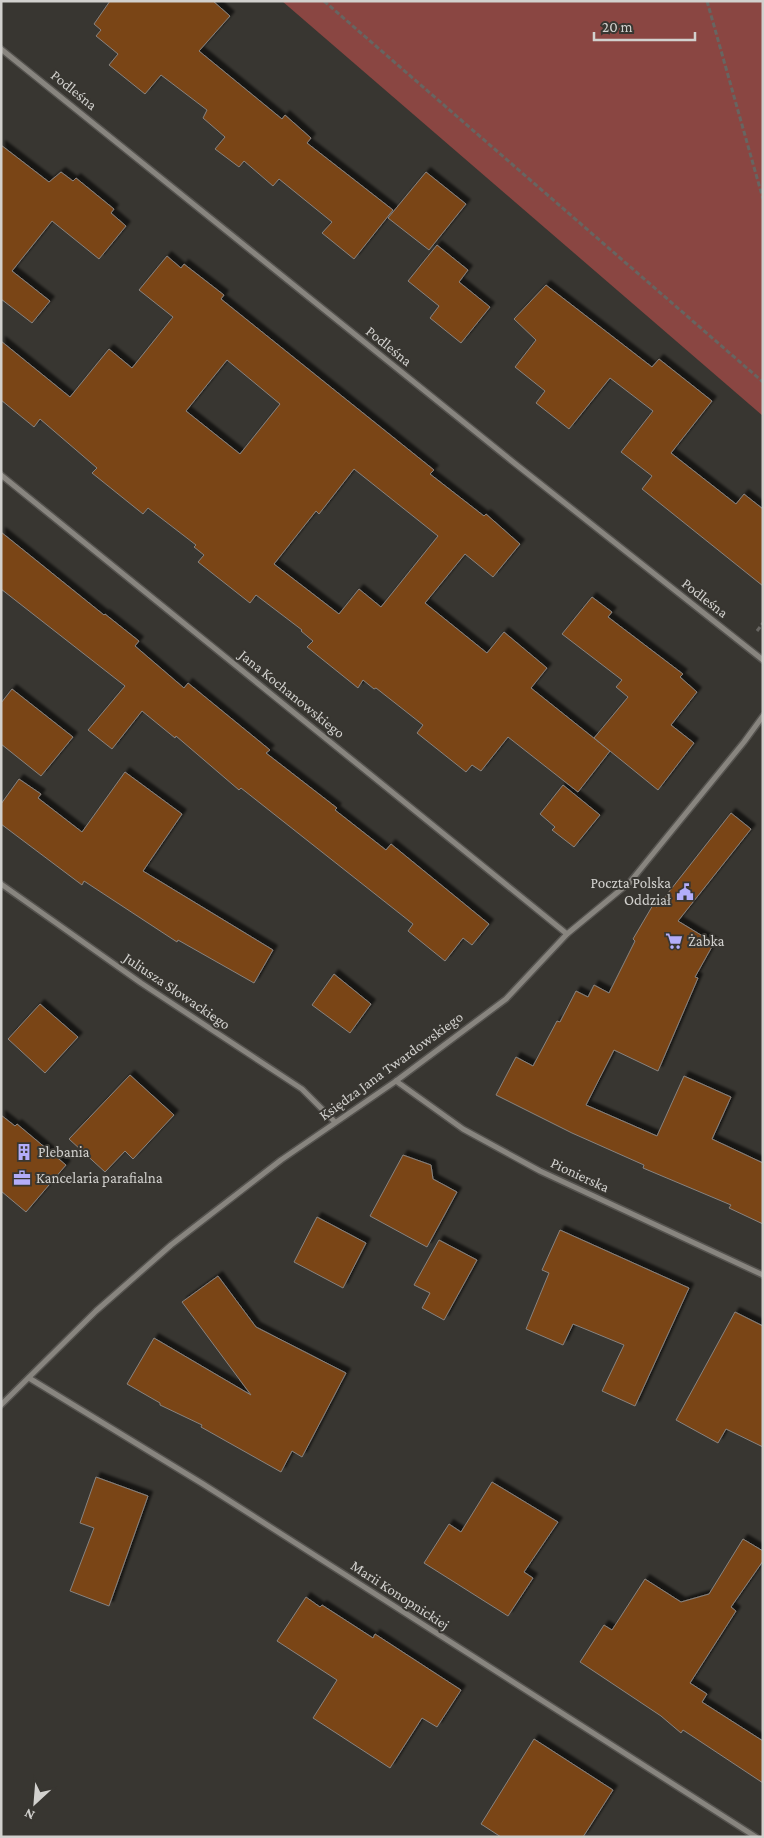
<svg xmlns="http://www.w3.org/2000/svg" width="764" height="1838" font-family="'Crimson Pro',serif">
  <style>
    .forest { fill: #8a4642 }
    .building { fill: #7a4518; stroke: #88837f; fill-rule: evenodd; filter: url(#shadow) }
    .lines { fill: none; stroke-linecap: round; stroke-linejoin: round }
    .street-casing { stroke: #55534f; stroke-width: 8 }
    .path { stroke: #676561; stroke-width: 3; stroke-dasharray: 5 2.5; stroke-linecap: butt }
    .street { stroke: #88857f; stroke-width: 5 }
    .labels { text-anchor: middle; stroke-width: 4; stroke-linejoin: round; paint-order: stroke }
    .street-label { font-size: 15px; fill: #d2d1ce; stroke: #383631 }
    .poi-label { font-size: 15px; fill: #d2d1ce; stroke: #383631; text-anchor: start }
  </style>
  <defs>
    <filter id="shadow"><feDropShadow dx="4.5" dy="-4.5" stdDeviation="1" flood-color="#0009"/></filter>
  </defs>
  <rect width="100%" height="100%" fill="#383631"/>
  <path class="forest" d="M 282,1 L 763,1 L 763,416 Z"/>
  <g class="building">
    <path d="M 110,1 L 213,1 L 230,16 L 199,51 L 282,119 L 285,115 L 311,138 L 307,143 L 393,210 L 354,259 L 322,233 L 332,222 L 279,179 L 273,186 L 244,161 L 239,167 L 215,149 L 225,137 L 203,118 L 207,110 L 161,75 L 145,94 L 109,65 L 118,54 L 96,36 L 101,30 L 94,24 Z"/>
    <path d="M 1,145 L 49,182 L 61,172 L 73,181 L 76,178 L 114,209 L 111,213 L 126,226 L 99,259 L 52,221 L 12,271 L 50,301 L 32,323 L 1,299 Z"/>
    <path d="M 426,172 L 466,204 L 429,250 L 388,218 Z"/>
    <path d="M 437,245 L 468,270 L 459,282 L 490,307 L 461,343 L 430,318 L 439,306 L 408,281 Z"/>
    <path d="M 167,256 L 181,268 L 184,264 L 224,295 L 221,299 L 434,470 L 430,474 L 484,516 L 486,514 L 520,544 L 493,577 L 465,554 L 425,603 L 487,653 L 504,632 L 547,668 L 531,688 L 610,751 L 578,792 L 508,737 L 481,771 L 472,765 L 466,772 L 417,733 L 423,725 L 376,688 L 374,689 L 363,680 L 358,688 L 307,647 L 313,641 L 301,631 L 302,630 L 256,595 L 250,603 L 198,562 L 204,555 L 194,547 L 196,545 L 148,508 L 143,514 L 92,473 L 97,468 L 40,419 L 34,427 L 1,400 L 1,341 L 70,397 L 109,349 L 132,368 L 173,317 L 139,290 ZM 227,360 L 280,404 L 240,454 L 186,411 ZM 354,469 L 438,536 L 381,607 L 359,589 L 339,614 L 274,564 L 316,511 L 319,514 Z"/>
    <path d="M 546,285 L 652,367 L 659,359 L 712,401 L 671,453 L 736,504 L 744,494 L 763,509 L 763,586 L 642,489 L 652,476 L 621,452 L 653,411 L 610,378 L 569,429 L 536,403 L 545,391 L 515,367 L 536,340 L 514,319 Z"/>
    <path d="M 1,532 L 104,615 L 105,614 L 139,641 L 135,646 L 184,688 L 188,683 L 270,750 L 266,753 L 337,808 L 335,810 L 386,850 L 391,844 L 489,924 L 472,945 L 463,938 L 445,961 L 408,931 L 413,924 L 241,788 L 239,790 L 176,736 L 175,738 L 142,711 L 112,749 L 88,730 L 125,686 L 1,589 Z"/>
    <path d="M 592,597 L 612,612 L 608,617 L 683,674 L 680,677 L 697,692 L 671,725 L 694,743 L 658,790 L 594,738 L 628,697 L 616,687 L 622,680 L 562,634 Z"/>
    <path d="M 12,689 L 73,737 L 41,776 L 1,744 L 1,703 Z"/>
    <path d="M 125,772 L 182,814 L 143,871 L 273,950 L 254,983 L 178,940 L 177,942 L 84,881 L 82,885 L 1,824 L 1,804 L 19,779 L 41,794 L 38,798 L 82,832 Z"/>
    <path d="M 563,785 L 600,815 L 574,847 L 552,830 L 555,827 L 540,814 Z"/>
    <path d="M 731,813 L 751,829 L 678,921 L 714,943 L 695,977 L 698,978 L 658,1071 L 614,1050 L 586,1105 L 657,1136 L 684,1076 L 731,1097 L 712,1139 L 763,1163 L 763,1224 L 729,1208 L 731,1205 L 643,1168 L 644,1165 L 572,1133 L 496,1095 L 516,1057 L 533,1066 L 557,1021 L 560,1022 L 576,991 L 588,997 L 594,985 L 609,993 L 635,941 L 633,939 L 653,905 L 657,907 Z"/>
    <path d="M 334,974 L 371,1004 L 350,1033 L 312,1005 Z"/>
    <path d="M 40,1004 L 78,1037 L 45,1073 L 8,1039 Z"/>
    <path d="M 130,1075 L 174,1115 L 133,1159 L 125,1151 L 105,1172 L 69,1139 Z"/>
    <path d="M 1,1115 L 15,1126 L 17,1124 L 66,1165 L 26,1212 L 1,1191 Z"/>
    <path d="M 403,1155 L 431,1165 L 433,1179 L 457,1192 L 427,1247 L 370,1216 Z"/>
    <path d="M 317,1217 L 366,1243 L 343,1288 L 294,1262 Z"/>
    <path d="M 560,1230 L 689,1288 L 635,1406 L 602,1391 L 624,1345 L 573,1324 L 563,1345 L 526,1329 L 549,1273 L 542,1270 Z"/>
    <path d="M 439,1240 L 477,1260 L 444,1320 L 422,1308 L 430,1293 L 414,1285 Z"/>
    <path d="M 218,1276 L 256,1327 L 346,1373 L 302,1457 L 292,1451 L 281,1472 L 201,1427 L 202,1425 L 160,1405 L 160,1403 L 127,1384 L 154,1338 L 251,1395 L 182,1302 Z"/>
    <path d="M 735,1312 L 763,1326 L 763,1447 L 726,1429 L 718,1443 L 676,1420 Z"/>
    <path d="M 96,1477 L 148,1496 L 109,1606 L 70,1591 L 94,1528 L 80,1523 Z"/>
    <path d="M 492,1482 L 558,1522 L 524,1572 L 533,1578 L 508,1616 L 424,1563 L 449,1524 L 461,1532 Z"/>
    <path d="M 743,1539 L 763,1551 L 763,1561 L 731,1607 L 736,1611 L 690,1683 L 707,1694 L 702,1702 L 763,1741 L 763,1783 L 683,1730 L 681,1733 L 661,1716 L 580,1662 L 604,1625 L 612,1630 L 645,1579 L 681,1602 L 709,1594 Z"/>
    <path d="M 306,1597 L 320,1607 L 322,1605 L 373,1638 L 375,1634 L 461,1690 L 437,1727 L 422,1718 L 390,1768 L 313,1718 L 337,1680 L 277,1641 Z"/>
    <path d="M 534,1739 L 613,1790 L 583,1837 L 501,1837 L 481,1824 Z"/>
  </g>
  <g class="lines">
    <g class="street-casing">
      <g id="street">
        <path d="M 1,49 L 513,462 L 763,660"/>
        <path d="M 1,475 L 567,934"/>
        <path d="M 1,884 L 141,983 L 302,1089 L 335,1122"/>
        <path d="M 396,1081 L 463,1129 L 540,1171 L 763,1275"/>
        <path d="M 29,1378 L 203,1484 L 756,1837"/>
        <path d="M 1,1405 L 96,1311 L 171,1245 L 281,1160 L 396,1081 L 506,999 L 567,934 L 630,882 L 744,742 L 763,716"/>
      </g>
    </g>
    <g class="path">
      <path d="M 324,1 L 763,382"/>
      <path d="M 707,1 L 763,199"/>
      <path d="M 757,631 L 763,623"/>
    </g>
    <use href="#street" class="street"/>
  </g>
  <defs>
    <g id="civic-bare" transform="scale(1.35)"><path d="M-.6-6.5H3V-4.5H.6V-3L4-1V1h2V6H-6V1h2V-1L-.6-3ZM-1.2 2.5V6h2.4V2.5Z" fill="#b3adf9" stroke="#383631" stroke-width="2.5" paint-order="stroke"/></g>
    <g id="supermarket-bare" transform="scale(1.35)"><path d="M-6-5.5h2.5l.6 2H6L4.5 2H-2.5L-4.4-4H-6ZM-1.5 3.2a1.3 1.3 0 1 0 .1 0ZM3 3.2a1.3 1.3 0 1 0 .1 0Z" fill="#b3adf9" stroke="#383631" stroke-width="2.5" paint-order="stroke"/></g>
    <g id="building-bare" transform="scale(1.35)"><path d="M-4-6H4V6H1V3H-1V6H-4ZM-2.5-4.3h1.7v1.8h-1.7ZM.8-4.3h1.7v1.8H.8ZM-2.5-1h1.7V.8h-1.7ZM.8-1h1.7V.8H.8Z" fill="#b3adf9" stroke="#383631" stroke-width="2.5" paint-order="stroke"/></g>
    <g id="office-bare" transform="scale(1.35)"><path d="M-6-3h4V-5.5h4V-3h4V5H-6ZM-1-4.5V-3h2v-1.5ZM-6 0V1H6V0Z" fill="#b3adf9" stroke="#383631" stroke-width="2.5" paint-order="stroke"/></g>
  </defs>
  <g fill-rule="evenodd">
    <use href="#civic-bare" x="685" y="892"/>
    <use href="#supermarket-bare" x="674" y="941"/>
    <use href="#building-bare" x="24" y="1152"/>
    <use href="#office-bare" x="22" y="1178"/>
  </g>
  <g class="labels">
    <g class="street-label">
      <text transform="translate(74 90) rotate(39)" y="5">Podleśna</text>
      <text transform="translate(389 346) rotate(39)" y="5">Podleśna</text>
      <text transform="translate(705 598) rotate(38)" y="5">Podleśna</text>
      <text transform="translate(292 694) rotate(39)" y="5">Jana Kochanowskiego</text>
      <text transform="translate(177 991) rotate(34)" y="5">Juliusza Słowackiego</text>
      <text transform="translate(391 1066) rotate(-36)" y="5">Księdza Jana Twardowskiego</text>
      <text transform="translate(580 1175) rotate(25)" y="5">Pionierska</text>
      <text transform="translate(400 1595) rotate(33)" y="5">Marii Konopnickiej</text>
    </g>
    <g class="poi-label">
      <text x="671" y="888" text-anchor="end">Poczta Polska<tspan x="671" dy="17">Oddział</tspan></text>
      <text x="688" y="946">Żabka</text>
      <text x="38" y="1157">Plebania</text>
      <text x="36" y="1183">Kancelaria parafialna</text>
    </g>
  </g>
  <rect width="764" height="1838" fill="none" stroke="#d2d1ce" stroke-width="5"/>
  <g transform="translate(35 1803) rotate(206)" stroke="#383631" stroke-width="4" paint-order="stroke">
  <path d="M0-4L9 19L0 12L-9 19Z" fill="#d2d1ce"/>
  <text y="-8" font-size="14" font-weight="bold" text-anchor="middle" fill="#d2d1ce">N</text>
  </g>
  <path d="M594 32v8h101v-8" fill="none" stroke="#d2d1ce" stroke-width="2.5"/>
  <text x="602" y="32" font-size="15" fill="#d2d1ce" stroke="#383631" stroke-width="4" paint-order="stroke">20 m</text>
</svg>
